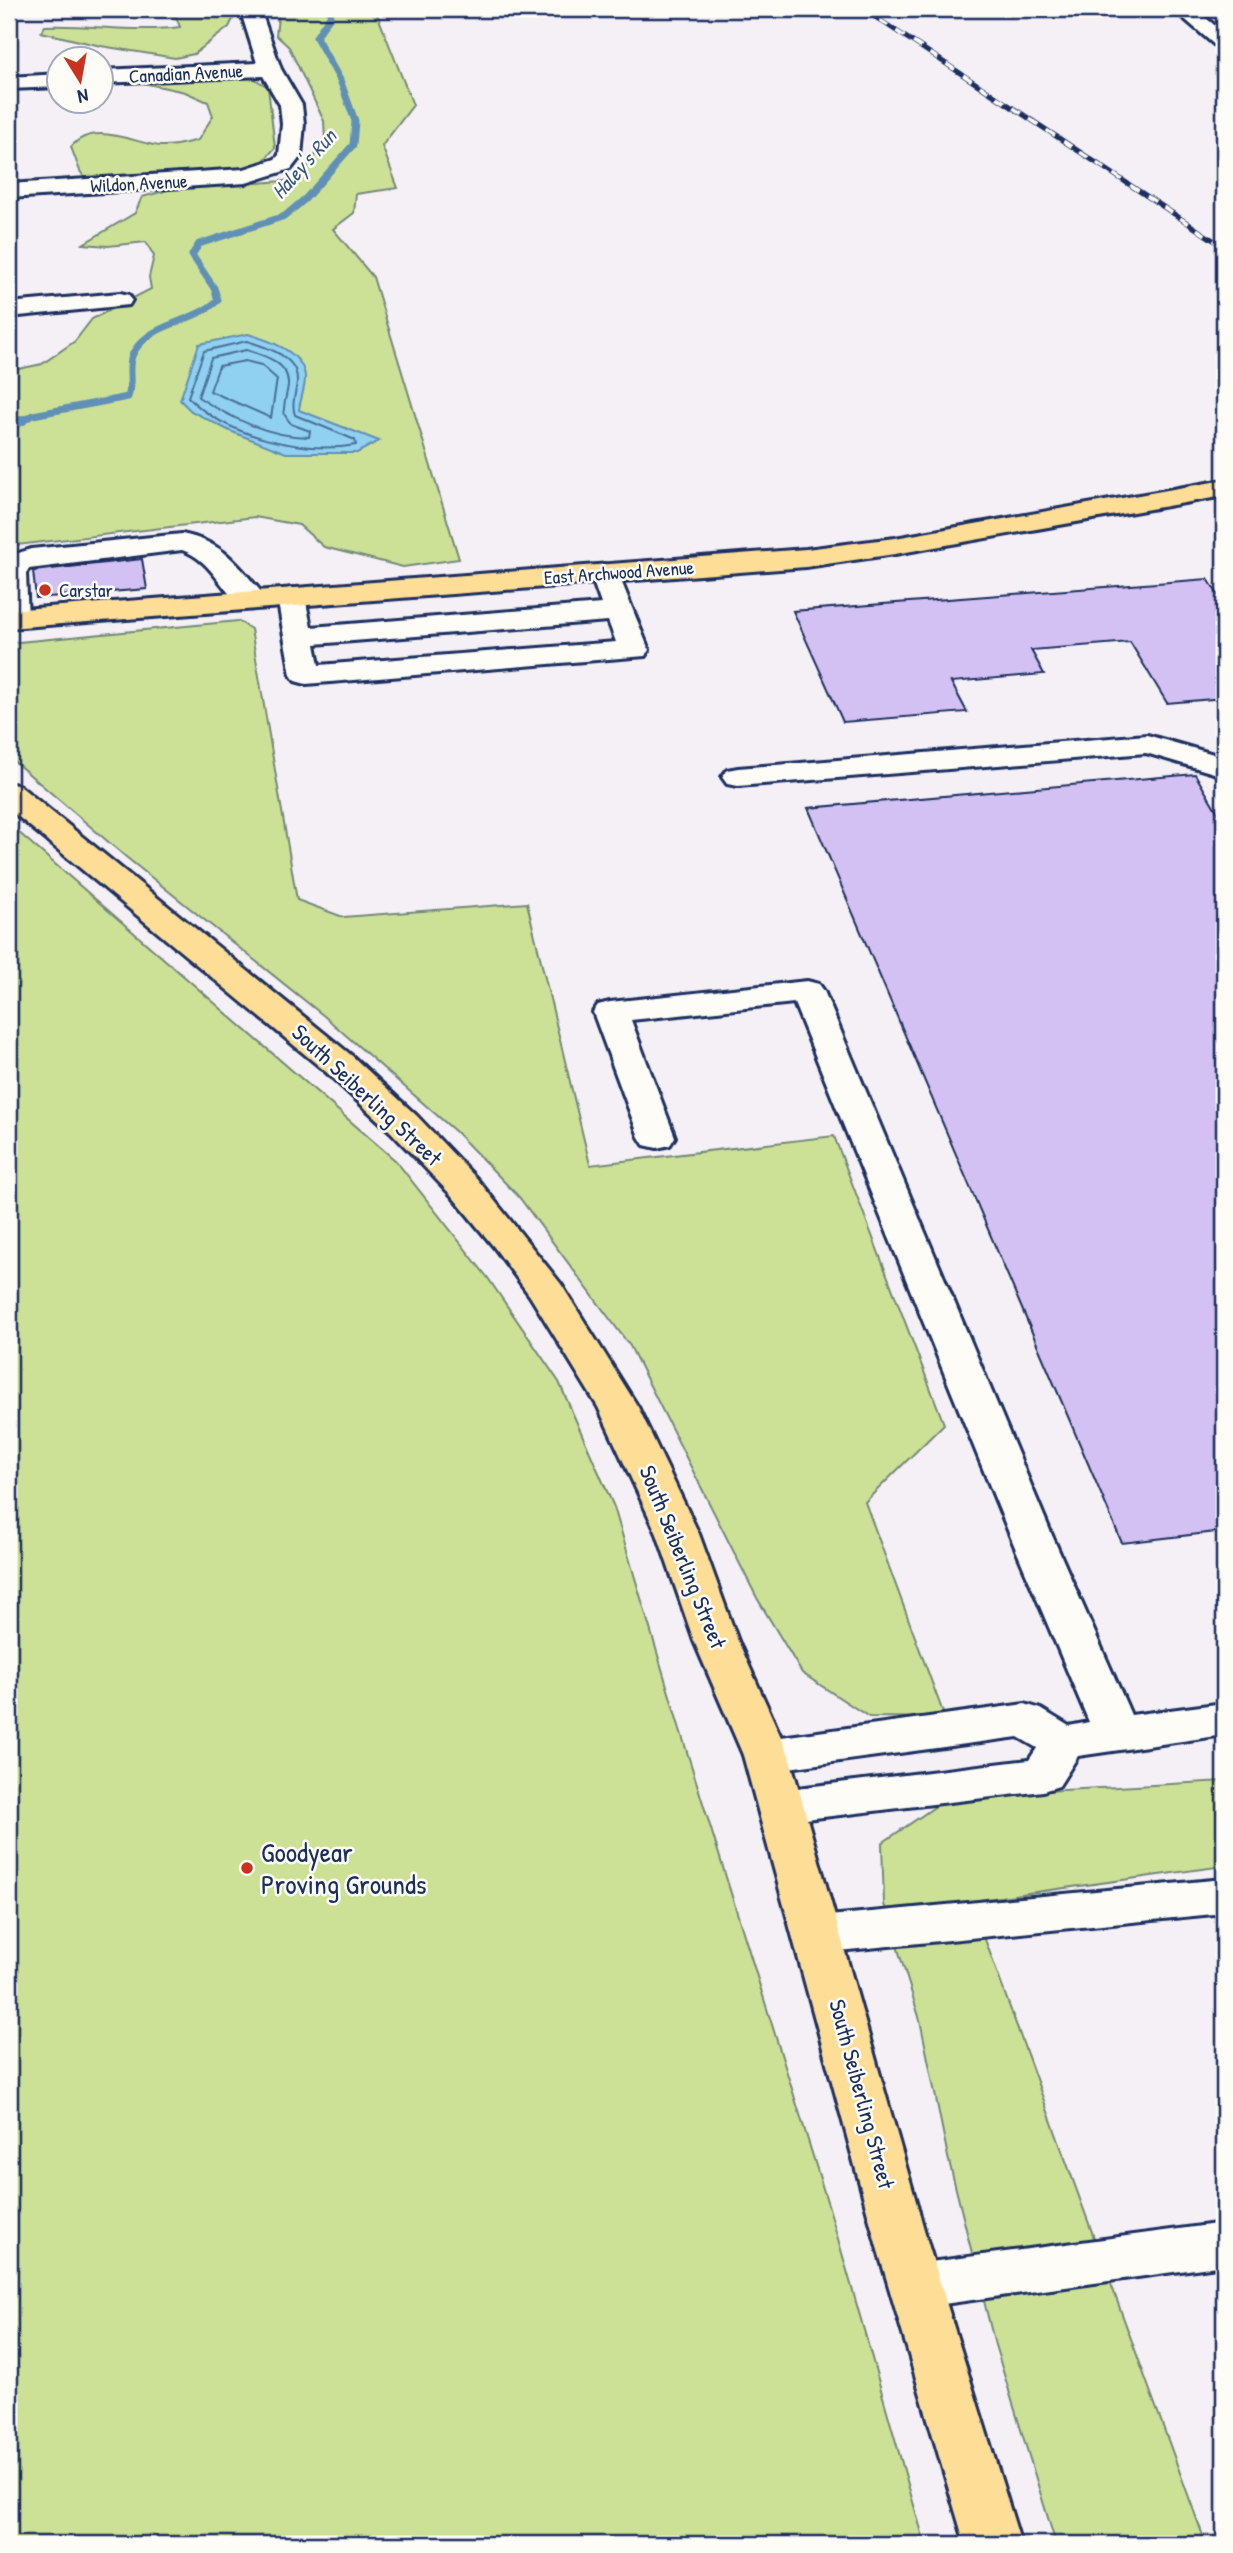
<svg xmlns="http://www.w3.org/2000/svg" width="1233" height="2553" font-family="'Patrick Hand',sans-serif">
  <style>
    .green { fill: #cce196; stroke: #74887a; stroke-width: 2 }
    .water { fill: #90d0f1; stroke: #6190b6; stroke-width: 2 }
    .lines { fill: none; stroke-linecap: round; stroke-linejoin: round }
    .shore { stroke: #4a6f99; stroke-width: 2 }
    .stream-far1 { stroke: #6190b6; stroke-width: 7 }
    .stream { stroke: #6190b6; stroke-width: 10 }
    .building { fill: #d2c1f2; stroke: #1b2f5e; stroke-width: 2 }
    .minor-casing { stroke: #1b2f5e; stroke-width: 6 }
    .major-casing { stroke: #1b2f5e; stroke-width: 6 }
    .minor { fill: #fdfcf7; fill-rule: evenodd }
    .major { fill: #fedd96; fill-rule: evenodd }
    .rail-casing { stroke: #1b2f5e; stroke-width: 5 }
    .rail { stroke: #fdfcf7; stroke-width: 3.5; stroke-dasharray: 10; stroke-linecap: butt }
    .poi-dot { fill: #c8321e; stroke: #fdfcf7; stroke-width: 2.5 }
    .labels { text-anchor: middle; stroke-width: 5; stroke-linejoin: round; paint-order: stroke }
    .far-street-label { font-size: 19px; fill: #1b2f5e; stroke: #fdfcf7 }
    .far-poi-label { font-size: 19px; fill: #1b2f5e; stroke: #fdfcf7; text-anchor: start }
    .far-water-label { font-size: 21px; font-style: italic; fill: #385783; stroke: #fdfcf7 }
    .street-label { font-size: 23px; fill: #1b2f5e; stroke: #fdfcf7 }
    .near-poi-label { font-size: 28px; fill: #1b2f5e; stroke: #fdfcf7; text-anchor: start }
  </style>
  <rect width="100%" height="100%" fill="#f4f0f6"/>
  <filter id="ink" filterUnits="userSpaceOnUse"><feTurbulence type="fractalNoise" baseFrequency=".0143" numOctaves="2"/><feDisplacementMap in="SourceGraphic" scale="14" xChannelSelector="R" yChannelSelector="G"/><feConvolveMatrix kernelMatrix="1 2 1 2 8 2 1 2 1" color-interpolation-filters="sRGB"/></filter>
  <g filter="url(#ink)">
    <g class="green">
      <path d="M 134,9 L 231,9 L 235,15 L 229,27 L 194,54 L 175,58 L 101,46 L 41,32 L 45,26 C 90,24 135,33 180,27 L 176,17 Z"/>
      <path d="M 279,9 L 375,9 L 413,105 L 382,146 L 398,188 L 356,194 L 354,213 L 333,229 L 373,277 L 459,559 L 403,567 L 324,547 L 299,525 L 255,517 L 9,546 L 9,371 L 42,364 L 75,341 L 92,319 L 151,289 L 149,277 L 154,256 L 146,242 L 108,246 L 83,244 L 135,213 L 142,197 L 172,189 L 298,180 L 325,141 L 324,121 L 289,47 L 276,35 Z"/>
      <path d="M 248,75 L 268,87 L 275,148 C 270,153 266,160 260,163 C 219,180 133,178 87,181 L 80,171 L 71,147 C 93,120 133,143 160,146 C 172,147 186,143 198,140 L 213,116 L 208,102 L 185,92 L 143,83 L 144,78 Z"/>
      <path d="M 238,621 L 251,629 L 297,900 L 343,917 L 527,903 L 590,1165 L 834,1136 L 944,1424 L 865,1502 L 945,1718 L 869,1717 L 802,1673 L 757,1598 L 630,1346 L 519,1197 L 456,1132 L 324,1016 L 126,857 L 9,757 L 9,643 Z"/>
      <path d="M 9,824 L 396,1161 L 488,1278 L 559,1382 L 614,1507 L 678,1723 L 830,2211 L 925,2544 L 9,2544 Z"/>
      <path d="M 1224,1781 L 1224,1866 L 971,1901 L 1206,2544 L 1056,2544 L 995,2345 L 948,2157 L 920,2020 L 884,1904 L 882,1843 L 939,1804 L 1028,1792 Z"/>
    </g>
    <path class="water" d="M 248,334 C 268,340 302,351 305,376 C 306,386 300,400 299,410 L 379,441 L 357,453 L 286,453 L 230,431 L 191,411 L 180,400 L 199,344 Z"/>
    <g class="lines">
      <g class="shore">
        <path d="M 247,341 C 266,347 298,356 297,381 C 296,394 291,403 295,415 L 355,440 L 356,445 C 303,454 227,437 188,397 L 204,351 Z"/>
        <path d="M 246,350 C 263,355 289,362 288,385 C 287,395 283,404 284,414 L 291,424 L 310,431 L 309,437 C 269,437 231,418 198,397 L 211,358 Z"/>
        <path d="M 245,361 L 261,365 L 277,379 L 271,418 L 210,391 L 219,366 Z"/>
      </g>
      <path class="stream-far1" d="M 20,422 L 33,415 L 128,397 C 134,381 125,365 135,350 C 153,322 195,323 218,300 L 214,288 L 192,255 L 199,244 L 285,216 L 306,198 L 353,145 L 355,121 L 340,80 L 316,37 L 330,16 L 331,9"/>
      <path class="stream" d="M 9,436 L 11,426 L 23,420"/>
    </g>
    <g class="building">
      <path d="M 142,559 L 147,589 L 36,598 L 33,571 Z"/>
      <path d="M 1208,579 L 1224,604 L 1224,698 L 1167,703 L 1130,642 L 1031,650 L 1044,674 L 951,682 L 967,712 L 843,722 L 793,611 Z"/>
      <path d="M 1195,774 L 1224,823 L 1224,1531 L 1122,1543 L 808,808 Z"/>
    </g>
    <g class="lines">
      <g class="minor-casing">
        <g id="minor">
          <path d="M 240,9 L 260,9 L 281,69 L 302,105 L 304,124 L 301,156 L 291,169 L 246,183 L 9,198 L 9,184 L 244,169 L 275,159 L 279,155 L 282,124 L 280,105 L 263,76 L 102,83 L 102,70 L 257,63 Z"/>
          <path d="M 1173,9 L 1195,9 L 1224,33 L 1224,49 L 1217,47 Z"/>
          <path d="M 60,74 L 60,87 L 9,89 L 9,77 Z"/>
          <path d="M 120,293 L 129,295 L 132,300 L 129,305 L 9,317 L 9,303 Z"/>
          <path d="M 182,534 C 223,542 237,564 263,594 L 268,600 L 263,606 C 255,608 248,610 241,605 C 219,587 211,560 182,550 L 29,569 L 26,573 L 28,619 L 23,625 L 9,627 L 9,556 L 31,549 Z"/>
          <path d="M 604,564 L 614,567 L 618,573 L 649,650 L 645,656 L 306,684 L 295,681 L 291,675 L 277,597 L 281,591 L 291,588 L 301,591 L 305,597 L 311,627 L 601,604 L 590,573 L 594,567 ZM 608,621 L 616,642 L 319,665 L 315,644 Z"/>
          <path d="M 1147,735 L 1224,757 L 1224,776 L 1146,753 L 738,786 L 727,784 L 722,777 L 727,770 L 738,768 Z"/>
          <path d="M 807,981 L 819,984 L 824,991 L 1051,1533 L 1131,1715 L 1224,1703 L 1224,1735 L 1078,1756 L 1059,1786 L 1043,1791 L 781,1822 L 765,1818 L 758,1806 L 765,1794 L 781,1790 L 1029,1760 L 1037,1748 L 1018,1737 L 766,1771 L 750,1766 L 743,1755 L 750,1744 L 766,1739 L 1025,1704 L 1041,1709 L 1069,1726 L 1089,1722 L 1009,1533 L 794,1003 L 631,1020 L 675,1137 L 670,1145 L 657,1148 L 644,1145 L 639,1137 L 593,1012 L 598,1005 L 610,1002 Z"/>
          <path d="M 1224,1879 L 1224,1913 L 818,1953 L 801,1948 L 794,1935 L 801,1922 L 818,1917 Z"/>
          <path d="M 1224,2223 L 1224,2265 L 915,2308 L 896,2301 L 889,2286 L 896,2271 L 915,2264 Z"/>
        </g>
      </g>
      <g class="major-casing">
        <g id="major">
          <path d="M 1224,480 L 1224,496 L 895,554 L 806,567 L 9,628 L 9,610 L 806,549 L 895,538 Z"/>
          <path d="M 9,783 L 20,786 L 351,1055 L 417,1116 L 478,1180 L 561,1284 L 638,1407 L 699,1534 L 738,1641 L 789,1755 L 929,2247 L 1021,2544 L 965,2544 L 877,2247 L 743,1755 L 694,1641 L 657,1534 L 598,1407 L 530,1296 L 494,1247 L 452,1196 L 391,1132 L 325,1071 L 9,809 Z"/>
        </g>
      </g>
      <use href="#minor" class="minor"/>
      <use href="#major" class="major"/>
      <g class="rail-casing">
        <path id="rail" d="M 863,9 L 1224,247"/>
      </g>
      <use href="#rail" class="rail"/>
    </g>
  </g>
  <g class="poi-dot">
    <circle cx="45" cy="590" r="7"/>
    <circle cx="247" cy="1868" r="7"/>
  </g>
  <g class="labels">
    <g class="far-street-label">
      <text transform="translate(186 73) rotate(-3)" y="7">Canadian Avenue</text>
      <text transform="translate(139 183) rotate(-3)" y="7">Wildon Avenue</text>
      <text transform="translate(619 572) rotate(-4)" y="7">East Archwood Avenue</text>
    </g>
    <g class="far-poi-label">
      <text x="59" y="597">Carstar</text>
    </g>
    <g class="far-water-label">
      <text transform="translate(304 164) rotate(-48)" y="7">Haley's Run</text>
    </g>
    <g class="street-label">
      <text transform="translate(367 1095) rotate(43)" y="8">South Seiberling Street</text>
      <text transform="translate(683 1557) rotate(68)" y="8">South Seiberling Street</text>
      <text transform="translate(862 2094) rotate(75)" y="8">South Seiberling Street</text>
    </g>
    <g class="near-poi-label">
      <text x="261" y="1862">Goodyear<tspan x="261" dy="32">Proving Grounds</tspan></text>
    </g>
  </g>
  <rect width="1233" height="2553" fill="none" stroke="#fdfcf7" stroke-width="35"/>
  <rect x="18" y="18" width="1198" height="2518" fill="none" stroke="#1b2f5e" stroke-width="2.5" filter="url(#ink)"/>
  <g transform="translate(80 80) rotate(169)"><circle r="33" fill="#fdfcf7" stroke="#a3aaba" stroke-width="2"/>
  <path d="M0-5L12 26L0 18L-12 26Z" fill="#c8321e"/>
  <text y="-10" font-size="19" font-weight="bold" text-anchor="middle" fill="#1b2f5e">N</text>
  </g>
</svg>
